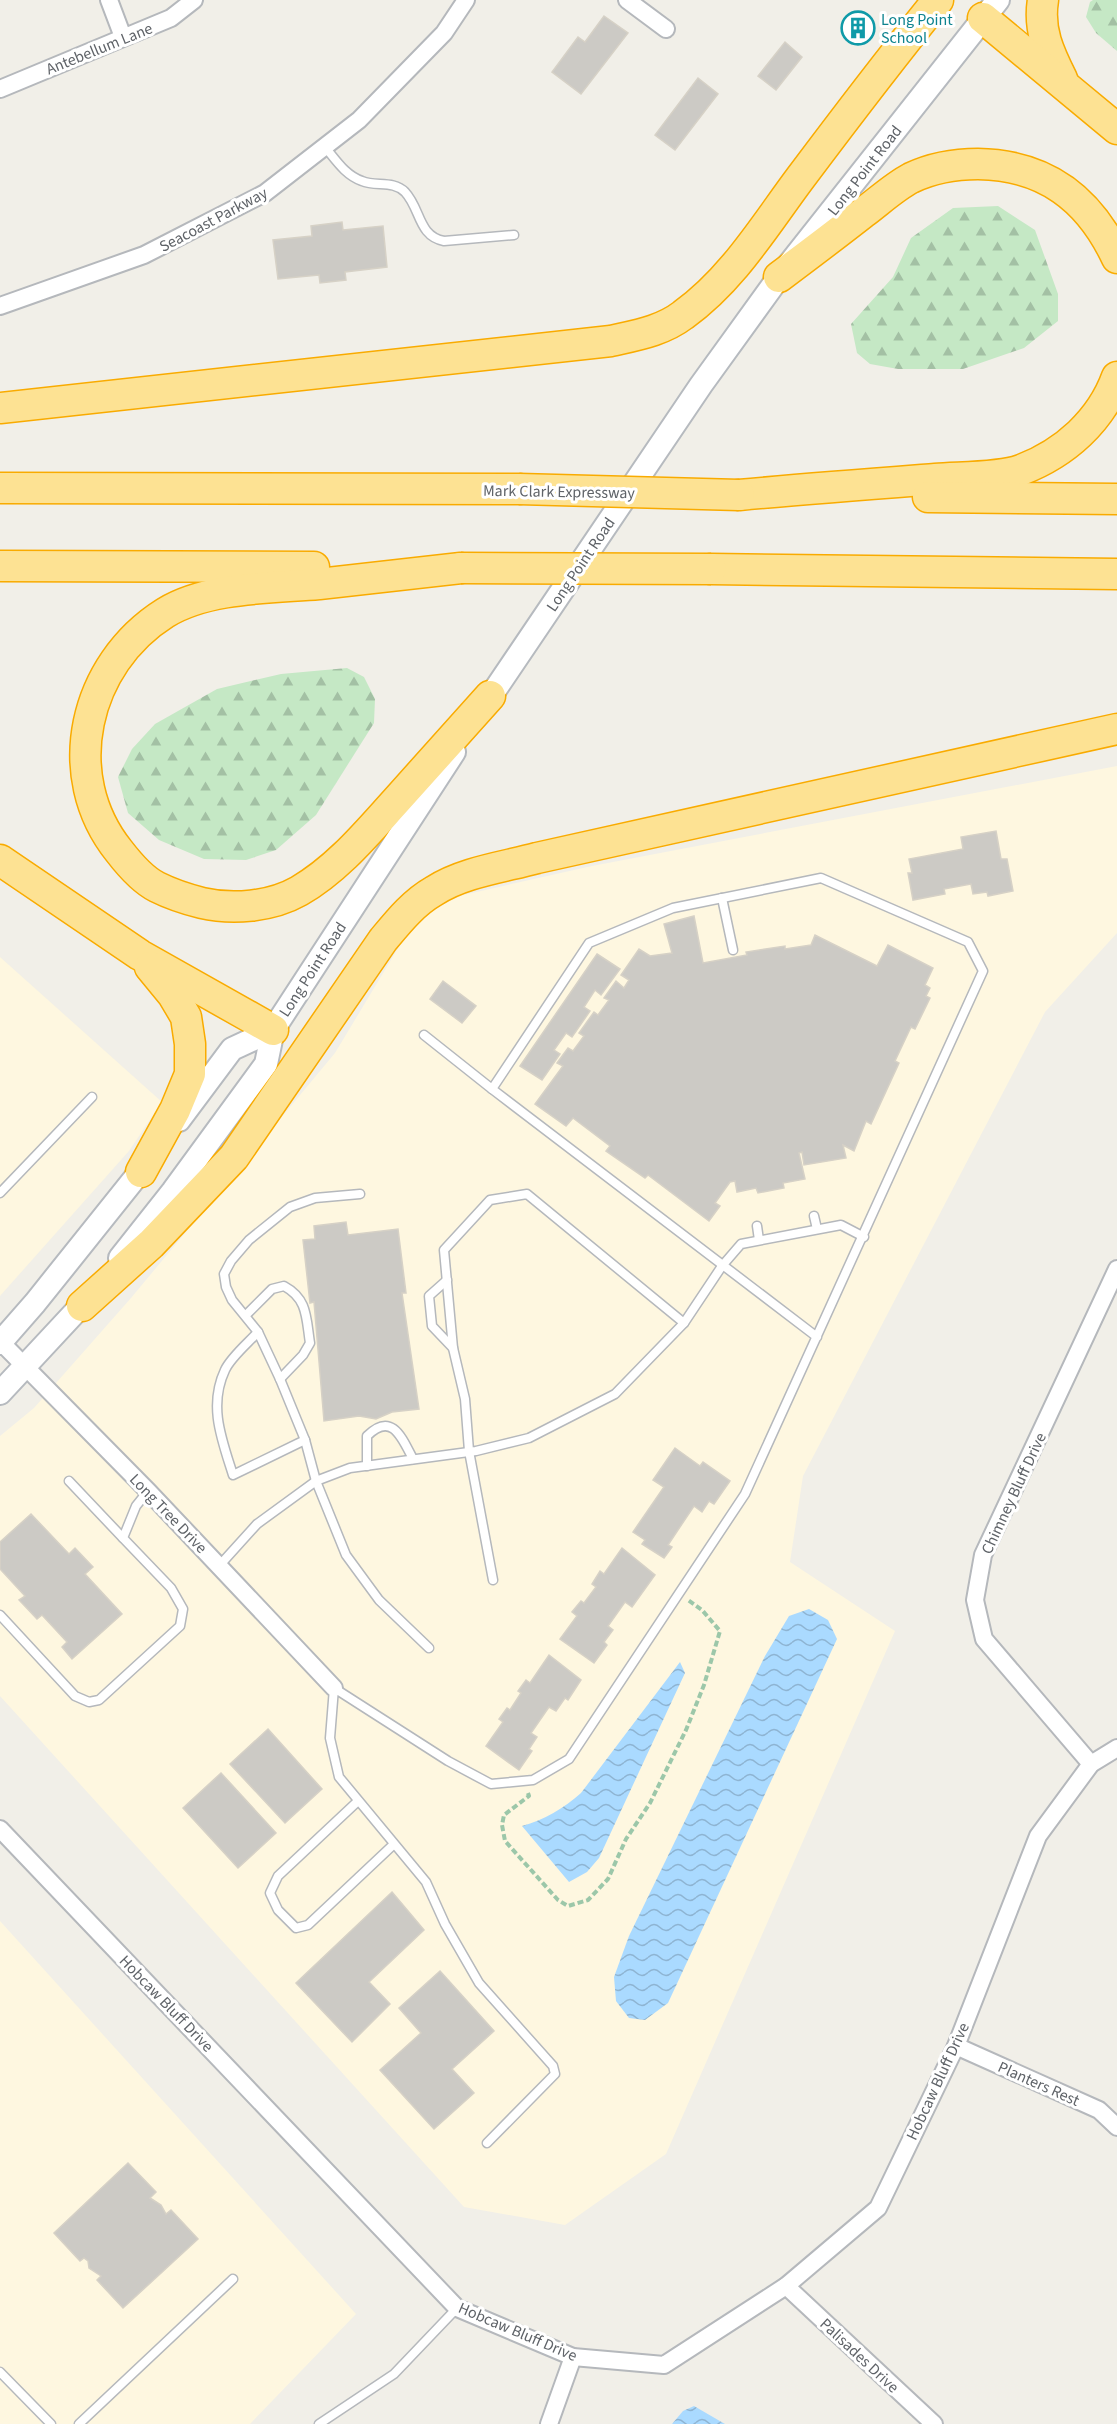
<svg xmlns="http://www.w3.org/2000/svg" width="1117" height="2424" font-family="'Source Sans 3',sans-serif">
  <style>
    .commercial { fill: #fef7e0 }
    .forest { fill: url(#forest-firs) }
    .water { fill: url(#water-waves) }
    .building { fill: #cccac5; stroke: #d6d1c6; stroke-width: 1.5 }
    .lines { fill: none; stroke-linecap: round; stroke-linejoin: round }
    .lane-casing { stroke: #b5b8bc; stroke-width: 11 }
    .street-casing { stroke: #b5b8bc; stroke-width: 20 }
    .secondary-casing { stroke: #b6babf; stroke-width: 26 }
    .highway-casing { stroke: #f9ab00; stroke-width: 33 }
    .path { stroke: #9cc7a9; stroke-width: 4; stroke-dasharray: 6 3; stroke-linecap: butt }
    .lane { stroke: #fff; stroke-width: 8 }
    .street { stroke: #fff; stroke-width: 16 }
    .secondary { stroke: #fff; stroke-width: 22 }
    .highway { stroke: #fde293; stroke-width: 30 }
    .highway-bridge-casing { stroke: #f9ab00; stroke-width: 33; stroke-linecap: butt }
    .highway-bridge { stroke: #fde293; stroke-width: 30 }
    .labels { text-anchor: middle; stroke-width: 6; stroke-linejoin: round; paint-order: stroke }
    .culture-label { font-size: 16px; fill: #0d838f; stroke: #fff; text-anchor: start }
    .street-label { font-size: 16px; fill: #5f6368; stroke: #fff }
  </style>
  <defs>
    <pattern id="forest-firs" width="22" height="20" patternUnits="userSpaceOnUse" patternTransform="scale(1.5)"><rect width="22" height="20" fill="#c5e8c5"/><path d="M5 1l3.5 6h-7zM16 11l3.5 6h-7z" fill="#a3c0a4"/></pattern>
    <pattern id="water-waves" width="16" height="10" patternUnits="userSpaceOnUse" patternTransform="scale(1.5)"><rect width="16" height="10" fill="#aadaff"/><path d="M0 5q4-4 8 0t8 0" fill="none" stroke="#8eb4d2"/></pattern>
  </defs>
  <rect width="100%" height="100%" fill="#f1efe8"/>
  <g class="commercial">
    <path d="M 1117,766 L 1117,933 L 1045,1012 L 803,1476 L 790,1562 L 895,1631 L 666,2154 L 565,2225 L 464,2207 L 0,1696 L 0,1436 L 34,1408 L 131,1298 L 335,1053 L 415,920 L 454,897 L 592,866 Z"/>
    <path d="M 0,957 L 162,1102 L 129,1151 L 0,1296 Z"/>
    <path d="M 0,1921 L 356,2314 L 250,2424 L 0,2424 Z"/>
  </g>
  <g class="forest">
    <path d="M 1093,0 L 1117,0 L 1117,51 L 1096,33 L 1086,17 L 1090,2 Z"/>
    <path d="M 998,206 L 1035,230 L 1058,294 L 1058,321 L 1024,348 L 963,369 L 898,369 L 870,364 L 857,353 L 851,324 L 893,277 L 911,238 L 953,208 Z"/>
    <path d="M 347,668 L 364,677 L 375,699 L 374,723 L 316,815 L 276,850 L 246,860 L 204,859 L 159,840 L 128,813 L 118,777 L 132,749 L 155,724 L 217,689 L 281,674 Z"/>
  </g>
  <g class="water">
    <path d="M 809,1609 L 828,1620 L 837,1639 L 668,2003 L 645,2020 L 629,2018 L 616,2001 L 614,1977 L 629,1936 L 765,1656 L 789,1616 Z"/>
    <path d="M 680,1662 L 685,1673 L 599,1858 L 587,1872 L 569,1882 L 522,1826 C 544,1820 564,1808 581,1793 Z"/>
    <path d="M 694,2406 L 725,2424 L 672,2424 L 683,2411 Z"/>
  </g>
  <g class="building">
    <path d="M 604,16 L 628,33 L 581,94 L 552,72 L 578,37 L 585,42 Z"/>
    <path d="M 851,16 L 871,32 L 865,40 L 845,23 Z"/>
    <path d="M 785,42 L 802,57 L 776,90 L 758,76 Z"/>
    <path d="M 698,78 L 718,94 L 675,150 L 655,135 Z"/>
    <path d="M 342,222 L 343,230 L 383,226 L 387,267 L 345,272 L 346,280 L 320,283 L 319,275 L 278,279 L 273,240 L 312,236 L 311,226 Z"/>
    <path d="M 996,831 L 1001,859 L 1007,859 L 1013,891 L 988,896 L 987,892 L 973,894 L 971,884 L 944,889 L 945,894 L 913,900 L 908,873 L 912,873 L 909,859 L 963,849 L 961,837 Z"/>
    <path d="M 694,916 L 703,963 L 747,955 L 746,952 L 785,946 L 785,949 L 811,945 L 815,935 L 877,966 L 888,945 L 933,968 L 925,985 L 930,988 L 926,996 L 930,998 L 915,1029 L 911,1027 L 895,1061 L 899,1063 L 871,1124 L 866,1121 L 854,1151 L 843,1145 L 846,1158 L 804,1165 L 802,1152 L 799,1153 L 805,1179 L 783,1183 L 784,1188 L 758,1193 L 756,1188 L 737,1192 L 735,1181 L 730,1182 L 715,1203 L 720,1206 L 709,1221 L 648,1175 L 645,1178 L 606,1151 L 610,1146 L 573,1118 L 566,1126 L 535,1104 L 563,1066 L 557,1063 L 568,1048 L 573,1051 L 584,1036 L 579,1033 L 594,1012 L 598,1015 L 609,1000 L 604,998 L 616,981 L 624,988 L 629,980 L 621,975 L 639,949 L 650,956 L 672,953 L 664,924 Z"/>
    <path d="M 597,954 L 620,969 L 601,995 L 595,990 L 584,1007 L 590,1011 L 572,1037 L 566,1033 L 554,1050 L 560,1054 L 542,1080 L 520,1066 Z"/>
    <path d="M 443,981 L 476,1006 L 462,1023 L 430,999 Z"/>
    <path d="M 346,1222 L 348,1235 L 398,1229 L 406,1293 L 402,1293 L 419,1409 L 392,1412 L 376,1419 L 359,1416 L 324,1421 L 314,1302 L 310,1303 L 303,1240 L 315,1239 L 314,1226 Z"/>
    <path d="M 675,1448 L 700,1466 L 703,1462 L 730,1481 L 714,1504 L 709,1501 L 702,1512 L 694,1506 L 668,1545 L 672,1547 L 664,1558 L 642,1544 L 645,1540 L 633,1532 L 664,1487 L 653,1480 Z"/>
    <path d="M 31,1514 L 69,1554 L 75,1548 L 93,1567 L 85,1574 L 122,1614 L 72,1659 L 62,1647 L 67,1642 L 42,1615 L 37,1619 L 19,1600 L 25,1596 L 0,1569 L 0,1542 Z"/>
    <path d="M 622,1548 L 655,1575 L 632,1607 L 625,1602 L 608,1626 L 613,1630 L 604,1642 L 607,1645 L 594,1663 L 560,1639 L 577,1616 L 572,1612 L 581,1601 L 584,1603 L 596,1587 L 592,1584 L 600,1571 L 604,1574 Z"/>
    <path d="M 549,1655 L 581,1680 L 568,1700 L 565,1698 L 556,1711 L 549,1707 L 531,1733 L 537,1737 L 529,1749 L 532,1751 L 519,1770 L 486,1746 L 503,1722 L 499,1719 L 507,1708 L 510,1710 L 521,1693 L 518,1691 L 526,1680 L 530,1683 Z"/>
    <path d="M 268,1729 L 322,1789 L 285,1823 L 230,1764 Z"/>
    <path d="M 221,1773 L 276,1833 L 238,1868 L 183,1808 Z"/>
    <path d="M 392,1892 L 424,1930 L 369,1982 L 390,2004 L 352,2042 L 296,1983 Z"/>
    <path d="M 440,1971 L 494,2031 L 452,2069 L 474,2093 L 434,2129 L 380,2070 L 421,2033 L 399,2008 Z"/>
    <path d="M 128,2163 L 156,2192 L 150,2198 L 161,2205 L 166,2214 L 171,2210 L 198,2239 L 123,2308 L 97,2280 L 101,2276 L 89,2268 L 88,2261 L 84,2258 L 80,2261 L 54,2233 Z"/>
  </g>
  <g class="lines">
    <g class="lane-casing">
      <g id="lane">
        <path d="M 325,147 C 336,160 345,175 362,181 C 376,187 393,180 405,192 C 421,209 418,236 444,241 L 514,235"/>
        <path d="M 722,898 L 733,950"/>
        <path d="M 424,1035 L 492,1089"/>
        <path d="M 0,1193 L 92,1097"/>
        <path d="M 360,1194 L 315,1198 L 290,1207 L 249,1240 L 231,1261 L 224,1274 L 226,1287 L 232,1300 L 258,1332 L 280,1379 L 305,1440 L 316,1481 L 346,1555 L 379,1600 L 429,1648"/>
        <path d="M 814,1216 L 817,1229"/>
        <path d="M 757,1226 L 759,1240"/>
        <path d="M 447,1280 L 429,1296 L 432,1326 L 453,1348"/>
        <path d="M 246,1315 L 272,1289 L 284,1286 C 308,1299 306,1318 310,1343 L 303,1355 L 280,1379"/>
        <path d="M 258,1332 C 248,1343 231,1357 225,1370 C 208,1406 222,1440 233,1475 L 305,1440"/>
        <path d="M 367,1466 L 367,1436 C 392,1411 402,1438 413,1459"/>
        <path d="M 69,1481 L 123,1538"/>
        <path d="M 219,1566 L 257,1524 L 316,1481 L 350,1468 L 476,1451 L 529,1438 L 615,1394 L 684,1323 L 722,1266 L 741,1244 L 841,1225 L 864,1237"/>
        <path d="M 493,1580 L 469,1451 L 465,1399 L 453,1348 L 444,1250 L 490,1200 L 527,1194 L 684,1323"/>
        <path d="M 0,1615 L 75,1696 L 89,1702 L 99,1700 L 180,1626 L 183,1609 L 171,1588 L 123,1538 L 136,1506 L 148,1491"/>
        <path d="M 358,1801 L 278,1876 L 270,1893 L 278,1910 L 296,1928 L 308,1925 L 393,1845"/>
        <path d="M 487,2143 L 555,2074 L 553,2066 L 479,1983 L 445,1924 L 426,1882 L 339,1777 L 330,1738 L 334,1688 L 448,1761 L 491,1784 L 533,1780 L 569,1759 L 745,1494 L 983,971 L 968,942 L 821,878 L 673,908 L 589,943 L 492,1089 L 817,1337"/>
        <path d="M 0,2372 L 51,2424"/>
        <path d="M 79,2424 L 233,2279"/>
        <path d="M 319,2424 L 394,2374 L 457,2308"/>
      </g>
    </g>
    <g class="street-casing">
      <g id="street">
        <path d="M 109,0 L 123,37"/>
        <path d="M 627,0 L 666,29"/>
        <path d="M 0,89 L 171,18 L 194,0"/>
        <path d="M 0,306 L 144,255 L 265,193 L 359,120 L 444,33 L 466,0"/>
        <path d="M 1,1342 L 148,1491 L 334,1688"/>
        <path d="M 1091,1764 L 984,1639 L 975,1600 L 983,1555 L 1117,1269"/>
        <path d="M 0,1829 L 457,2308 L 573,2357 L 664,2365 L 786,2286 L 878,2208 L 956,2046 L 1038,1836 L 1091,1764 L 1117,1748"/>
        <path d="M 956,2046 L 1099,2110 L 1117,2127"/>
        <path d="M 786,2286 L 934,2424"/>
        <path d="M 549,2424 L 573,2357"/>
      </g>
    </g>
    <g class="secondary-casing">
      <g id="secondary">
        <path d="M 482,709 L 701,385 L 779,277 L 998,0"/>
        <path d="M 179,1120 L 232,1049 L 273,1030"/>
        <path d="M 120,1258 L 173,1191 L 266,1064 L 273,1030 L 454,752"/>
        <path d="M 0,1343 L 35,1303 L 151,1158"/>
        <path d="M 0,1393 L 93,1293"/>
      </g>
    </g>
    <g class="highway-casing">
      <g id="highway">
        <path d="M 1043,0 C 1038,30 1049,53 1062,79"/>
        <path d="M 983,18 L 1117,129"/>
        <path d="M 779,277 C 807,256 835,235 863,213 C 878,202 894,187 911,178 C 932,168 955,164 978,164 C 1045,165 1089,198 1117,258"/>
        <path d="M 0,408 L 611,341 C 637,335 662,331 683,315 C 733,279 765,225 801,177 C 846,117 891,58 938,0"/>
        <path d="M 0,488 L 519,489"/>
        <path d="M 739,495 C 804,489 870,484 935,479 C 959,477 1000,478 1021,470 C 1065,453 1101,421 1117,377"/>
        <path d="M 928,497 L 1117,499"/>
        <path d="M 0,566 L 314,567"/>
        <path d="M 461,568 C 414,573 366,579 319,584 C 271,588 207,587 165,613 C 84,664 58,775 119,851 C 129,864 143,880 157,887 C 171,894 186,899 202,903 C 232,910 271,907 299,891 C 337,869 366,834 395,802 C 427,766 459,731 490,696"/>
        <path d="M 711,569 L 1117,574"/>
        <path d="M 0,860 L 140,955 L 273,1030"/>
        <path d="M 141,1172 L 175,1110 L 190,1074 L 190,1044 L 186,1017 L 173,995 L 150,967"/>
        <path d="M 82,1306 L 151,1244 L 234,1157 L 383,940 C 398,922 413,903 434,891 C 463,872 504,867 537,858 L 1117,729"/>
      </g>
    </g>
    <path class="path" d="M 528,1793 L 529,1796 L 504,1815 L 502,1825 L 505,1841 L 558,1900 L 568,1906 L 588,1900 L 608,1879 L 626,1839 L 650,1803 L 686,1730 L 704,1685 L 720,1631 L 702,1610 L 688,1600"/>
    <use href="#lane" class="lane"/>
    <use href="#street" class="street"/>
    <use href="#secondary" class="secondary"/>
    <use href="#highway" class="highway"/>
    <g class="highway-bridge-casing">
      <g id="highway-bridge">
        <path d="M 519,489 L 739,495"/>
        <path d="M 461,568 L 711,569"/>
      </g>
    </g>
    <use href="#highway-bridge" class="highway-bridge"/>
  </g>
  <defs>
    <g id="building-ring" transform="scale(1.725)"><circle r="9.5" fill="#fff" stroke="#0f9aa8" stroke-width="1.5"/><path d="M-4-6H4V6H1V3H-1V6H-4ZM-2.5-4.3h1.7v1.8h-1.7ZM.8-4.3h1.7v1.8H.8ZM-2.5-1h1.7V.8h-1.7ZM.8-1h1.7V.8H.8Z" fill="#0f9aa8"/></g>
  </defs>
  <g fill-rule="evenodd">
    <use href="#building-ring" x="858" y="28"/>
  </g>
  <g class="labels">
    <g class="culture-label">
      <text x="881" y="25">Long Point<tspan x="881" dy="18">School</tspan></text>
    </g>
    <g class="street-label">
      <text transform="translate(99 48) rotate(-22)" y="6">Antebellum Lane</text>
      <text transform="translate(864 170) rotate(-52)" y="6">Long Point Road</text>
      <text transform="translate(213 219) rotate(-28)" y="6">Seacoast Parkway</text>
      <text transform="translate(559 491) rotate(1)" y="6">Mark Clark Expressway</text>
      <text transform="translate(580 564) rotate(-56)" y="6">Long Point Road</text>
      <text transform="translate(312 969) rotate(-57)" y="6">Long Point Road</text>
      <text transform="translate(1013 1493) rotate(-65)" y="6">Chimney Bluff Drive</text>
      <text transform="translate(169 1513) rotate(46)" y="6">Long Tree Drive</text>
      <text transform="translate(167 2003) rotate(46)" y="6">Hobcaw Bluff Drive</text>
      <text transform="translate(937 2081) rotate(-65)" y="6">Hobcaw Bluff Drive</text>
      <text transform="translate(1039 2083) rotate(24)" y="6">Planters Rest</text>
      <text transform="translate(518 2331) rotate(23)" y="6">Hobcaw Bluff Drive</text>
      <text transform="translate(860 2355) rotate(43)" y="6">Palisades Drive</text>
    </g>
  </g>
</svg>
